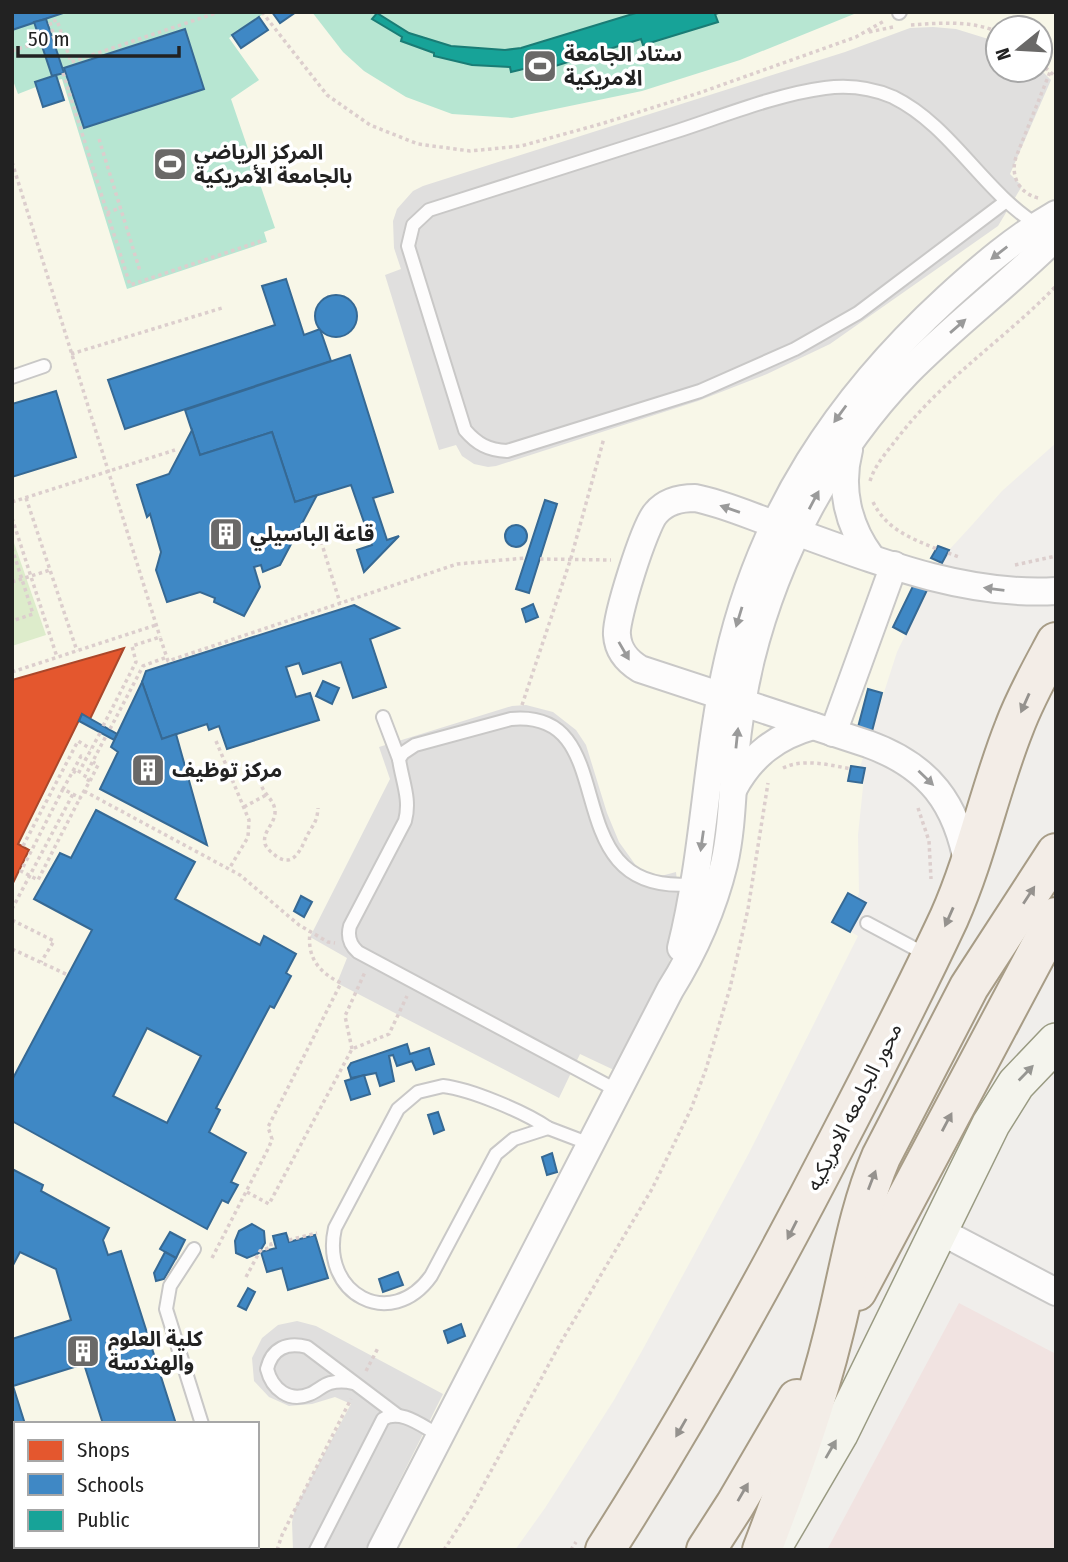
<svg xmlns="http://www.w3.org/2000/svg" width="1068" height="1562" font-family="'Fira Sans Condensed','Noto Sans Arabic',sans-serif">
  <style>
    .commercial { fill: #f1e3e1 }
    .education { fill: #f8f7e8; fill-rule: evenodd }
    .grass { fill: #ddeccb }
    .pitch { fill: #b7e6d2 }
    .parking { fill: #e0dfde }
    .shops { fill: #e4572e; stroke: #aa472a; stroke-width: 2 }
    .schools { fill: #3f88c5; stroke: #366994; stroke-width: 2; fill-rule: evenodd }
    .public { fill: #17a398; stroke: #1a7c75; stroke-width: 2 }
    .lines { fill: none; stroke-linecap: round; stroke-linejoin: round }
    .lane-casing { stroke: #c9c8c7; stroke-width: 16 }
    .street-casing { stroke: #c9c8c7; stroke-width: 30 }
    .secondary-casing { stroke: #999a82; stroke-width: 40 }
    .primary-casing { stroke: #a79c86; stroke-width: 42 }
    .path { stroke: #dccecd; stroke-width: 3.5; stroke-dasharray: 3.5 3.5; stroke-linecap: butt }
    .lane { stroke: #fdfcfc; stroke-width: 12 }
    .street { stroke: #fdfcfc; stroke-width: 26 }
    .secondary { stroke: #f4f4ed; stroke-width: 37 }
    .primary { stroke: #f3ede7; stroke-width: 38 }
    .oneway { fill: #9a9a9a }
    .oneway2 { fill: #95928e }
    .oneway3 { fill: #969692 }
    .labels { text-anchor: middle; stroke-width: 7; stroke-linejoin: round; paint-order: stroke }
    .poi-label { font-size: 21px; font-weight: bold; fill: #222; stroke: #fff; text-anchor: start }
    .street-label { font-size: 21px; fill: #222; stroke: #fff }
  </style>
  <rect width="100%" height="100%" fill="#f0eeeb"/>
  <path class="commercial" d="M 959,1303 L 1056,1354 L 1056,1550 L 827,1550 Z"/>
  <path class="education" d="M 12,12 L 1056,12 L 1056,443 L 1002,491 L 972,525 L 949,550 L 928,588 L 897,652 L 860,767 L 865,768 L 858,835 L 859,893 L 857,898 L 848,893 L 833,921 L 858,936 L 749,1153 L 643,1349 L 614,1400 L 545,1508 L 515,1550 L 12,1550 ZM 998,28 L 1040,28 L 1040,70 L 998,70 ZM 16,1424 L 257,1424 L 257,1546 L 16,1546 Z"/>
  <path class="grass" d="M 12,537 L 46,635 L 12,646 Z"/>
  <g class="pitch">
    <path d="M 12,12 L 266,12 L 229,38 L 259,80 L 231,99 L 275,228 L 264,232 L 267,242 L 127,289 L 62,79 L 57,80 L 55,75 L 35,82 L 36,87 L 18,94 L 12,78 Z"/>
    <path d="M 312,12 L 859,12 L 740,60 L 642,91 L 512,118 L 452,114 L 406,97 L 364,71 L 343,52 Z"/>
  </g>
  <g class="parking">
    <path d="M 933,27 L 956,29 L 998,42 L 998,70 L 1040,69 L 1051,80 L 1010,174 L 1022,186 L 998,226 L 830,344 L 767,374 L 698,401 L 496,466 L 488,467 L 474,464 L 462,456 L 456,445 L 439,450 L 385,275 L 401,269 L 394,248 L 393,221 L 397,209 L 413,191 L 423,186 L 845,52 L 910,28 Z"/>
    <path d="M 526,705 L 553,712 L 576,730 L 586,745 L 607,813 L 619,842 L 637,867 L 644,872 L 661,876 L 676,872 L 678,890 L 679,912 L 673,952 L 666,970 L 614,1070 L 580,1054 L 559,1098 L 337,983 L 347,958 L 310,937 L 390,779 L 379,747 L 512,706 Z"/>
    <path d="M 297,1321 L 316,1326 L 443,1394 L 365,1550 L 293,1550 L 292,1522 L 295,1508 L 351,1404 L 335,1397 L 312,1404 L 289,1406 L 269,1397 L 254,1381 L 252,1358 L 262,1338 L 278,1325 Z"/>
  </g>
  <path class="shops" d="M 124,648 L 90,719 L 82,714 L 18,844 L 29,850 L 12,885 L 12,680 Z"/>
  <g class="schools">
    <path d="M 12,12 L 66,12 L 12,30 Z"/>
    <path d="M 272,12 L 296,12 L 280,23 Z"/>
    <path d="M 259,17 L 268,30 L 241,48 L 232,35 Z"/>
    <path d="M 46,19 L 64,73 L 52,76 L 34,22 Z"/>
    <path d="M 185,29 L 204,89 L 84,128 L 64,68 Z"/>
    <path d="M 56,75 L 64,100 L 43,107 L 35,82 Z"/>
    <path d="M 286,279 L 304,335 L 320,329 L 331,361 L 125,429 L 108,380 L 275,325 L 262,286 Z"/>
    <circle cx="336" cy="316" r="21"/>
    <path d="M 350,355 L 393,492 L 373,498 L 387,540 L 399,536 L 364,572 L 357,550 L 372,545 L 351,485 L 295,502 L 272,432 L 200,455 L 185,410 Z"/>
    <path d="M 56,391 L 76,457 L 12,477 L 12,404 Z"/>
    <path d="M 192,430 L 200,455 L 272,432 L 295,502 L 317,495 L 280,565 L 263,572 L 261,565 L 254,567 L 260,587 L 244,616 L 214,602 L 215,598 L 200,592 L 167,602 L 156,570 L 161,552 L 150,514 L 147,517 L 137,485 L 169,474 Z"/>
    <path d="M 545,500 L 557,504 L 529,593 L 516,589 Z"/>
    <circle cx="516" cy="536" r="11"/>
    <path d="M 938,546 L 949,550 L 942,563 L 931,558 Z"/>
    <path d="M 915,582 L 928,588 L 906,634 L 893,627 Z"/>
    <path d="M 533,604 L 538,617 L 526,622 L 522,609 Z"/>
    <path d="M 354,605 L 399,628 L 370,639 L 386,687 L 353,698 L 341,662 L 303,674 L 299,663 L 286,667 L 296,697 L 310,693 L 319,720 L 227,749 L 219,726 L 209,730 L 207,724 L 162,739 L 142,682 L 146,671 Z"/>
    <path d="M 323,681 L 339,688 L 332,704 L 316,696 Z"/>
    <path d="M 142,682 L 162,739 L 176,734 L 207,845 L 100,789 L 118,752 L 111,747 Z"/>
    <path d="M 868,689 L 882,693 L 871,735 L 857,731 Z"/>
    <path d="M 82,714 L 117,734 L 114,740 L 79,721 Z"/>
    <path d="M 851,766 L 865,768 L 862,783 L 848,781 Z"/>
    <path d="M 96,810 L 195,862 L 175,899 L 260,945 L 264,936 L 296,954 L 286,973 L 291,976 L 274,1008 L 270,1006 L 216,1108 L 220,1110 L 209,1132 L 246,1153 L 231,1182 L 238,1185 L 228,1203 L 222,1200 L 207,1229 L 12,1121 L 12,1080 L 92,930 L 34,899 L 60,853 L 71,858 ZM 147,1028 L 201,1056 L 167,1123 L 113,1096 Z"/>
    <path d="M 848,893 L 866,903 L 850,932 L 832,922 Z"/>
    <path d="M 301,896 L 312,902 L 304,917 L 294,911 Z"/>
    <path d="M 407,1044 L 410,1054 L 429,1048 L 434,1064 L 416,1070 L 412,1061 L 397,1066 L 393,1055 L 389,1056 L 394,1081 L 380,1086 L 376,1073 L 351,1078 L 348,1068 L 351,1063 Z"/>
    <path d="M 364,1075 L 370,1094 L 351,1100 L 345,1081 Z"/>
    <path d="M 438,1112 L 444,1130 L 434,1134 L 428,1115 Z"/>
    <path d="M 552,1153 L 557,1172 L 547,1175 L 542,1157 Z"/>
    <path d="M 12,1169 L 43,1185 L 41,1191 L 109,1228 L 103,1240 L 108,1255 L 121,1251 L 176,1424 L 103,1424 L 84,1364 L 13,1386 L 25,1424 L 16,1424 L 16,1546 L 64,1546 L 65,1550 L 12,1550 L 12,1339 L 71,1320 L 56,1269 L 20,1252 L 12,1267 Z"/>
    <path d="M 252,1224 L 264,1231 L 265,1243 L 259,1253 L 247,1258 L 236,1253 L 235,1241 L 239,1231 Z"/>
    <path d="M 170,1232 L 185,1240 L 176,1258 L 160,1249 Z"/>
    <path d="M 286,1233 L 289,1242 L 315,1235 L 328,1278 L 288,1290 L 282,1268 L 267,1272 L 261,1252 L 276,1248 L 273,1236 Z"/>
    <path d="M 165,1252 L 176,1258 L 164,1279 L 156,1281 L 154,1273 Z"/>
    <path d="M 398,1272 L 403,1285 L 383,1292 L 379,1279 Z"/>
    <path d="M 248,1288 L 255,1292 L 246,1310 L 238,1306 Z"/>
    <path d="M 461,1324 L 465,1336 L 448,1343 L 444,1331 Z"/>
  </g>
  <path class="public" d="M 639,12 L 722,12 L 715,14 L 718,22 L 643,45 L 641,39 L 549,68 L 548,63 L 511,72 L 510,67 L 472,65 L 434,56 L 434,53 L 401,41 L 402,37 L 372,19 L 377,13 L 409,33 L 451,46 L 505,50 L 521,48 Z"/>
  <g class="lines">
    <g class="lane-casing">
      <g id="lane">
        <path d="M 899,13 L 900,12"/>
        <path d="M 1005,202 L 858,313 L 795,349 L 700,391 L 507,451 C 488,450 477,444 465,430 L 408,246 L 413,225 L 429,210 C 512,183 595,157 677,131 C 723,116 778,94 825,88 C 848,85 872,88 893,97 C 952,126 983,192 1039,226"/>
        <path d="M 12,377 L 44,366"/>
        <path d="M 383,717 L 399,759"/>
        <path d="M 867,923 L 927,955"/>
        <path d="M 443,1086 C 470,1089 525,1112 548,1128 L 514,1139 L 496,1154 L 431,1276 C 391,1332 320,1294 335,1228 L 398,1109 L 418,1092 Z"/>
        <path d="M 618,1091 L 358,952 C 350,945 347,937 350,926 L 405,821 C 411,799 402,781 399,759 L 403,753 L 415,745 L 511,719 C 629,708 548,898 694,884"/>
        <path d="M 548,1128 L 590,1144"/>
        <path d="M 194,1249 L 170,1286 L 166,1309 L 202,1424"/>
        <path d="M 353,1383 C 345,1381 338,1381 330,1383 C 323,1385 317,1391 310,1394 C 289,1403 272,1389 267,1369 C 272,1348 287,1342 307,1347 L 397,1415"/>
        <path d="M 86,1546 L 88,1550"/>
        <path d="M 223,1550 L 224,1546"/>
        <path d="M 316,1550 L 383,1419 C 401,1408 423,1427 439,1435"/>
      </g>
    </g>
    <g class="street-casing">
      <g id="street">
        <path d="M 849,450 C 839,488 848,526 871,557"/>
        <path d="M 833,733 L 894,565"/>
        <path d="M 734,788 C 752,755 777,736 813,726"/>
        <path d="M 968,867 C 957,803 929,766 868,744 L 640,669 C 627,661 618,651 617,635 C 615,619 645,524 656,513 C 666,501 680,498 695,498 C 721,503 746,514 771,523 C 862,555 958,597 1056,591"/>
        <path d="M 681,948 C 705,852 706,755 728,660 C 761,514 838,398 947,298 C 981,267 1016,237 1056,214"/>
        <path d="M 940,1231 L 1056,1292"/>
        <path d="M 381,1550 L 670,990 C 695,950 713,909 724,864 C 732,829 732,794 735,758 C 738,725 743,692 751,659 C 777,554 832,451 907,373 C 954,325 1008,285 1056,237"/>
      </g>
    </g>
    <g class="secondary-casing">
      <path id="secondary" d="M 777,1540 L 839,1434 L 991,1124 L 1016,1084 L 1056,1042"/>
    </g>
    <g class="primary-casing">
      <g id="primary">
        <path d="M 857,1291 L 1056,917"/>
        <path d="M 605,1550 C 690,1417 766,1280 838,1140 C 876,1067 914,993 949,918 C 977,855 989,791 1014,728 C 1025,698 1041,670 1056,642"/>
        <path d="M 706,1550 L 735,1505 L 797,1399"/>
        <path d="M 762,1550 C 789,1479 816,1406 834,1332 C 849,1273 857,1213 881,1157 L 969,987 L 1056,853"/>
      </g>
    </g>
    <g class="path">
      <path d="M 262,12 L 327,95 L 370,125 L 418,144 L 470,151 L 521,146 L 604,123 L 699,93 L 856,37 L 884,21"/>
      <path d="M 911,25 C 940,23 970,20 998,32"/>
      <path d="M 869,32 L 893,27"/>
      <path d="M 52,38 L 54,37 L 50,22 L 57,20 L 71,62 L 219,12"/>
      <path d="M 12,51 L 40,42"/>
      <path d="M 1040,63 L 1056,77"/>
      <path d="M 63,73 L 130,285 L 264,240"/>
      <path d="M 99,139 L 140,271"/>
      <path d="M 12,162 L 160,637"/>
      <path d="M 1038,198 C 1019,193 1010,176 1016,157 L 1050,72"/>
      <path d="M 107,213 L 120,208"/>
      <path d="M 71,354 L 222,308"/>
      <path d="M 870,481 C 875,465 886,453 896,440 C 942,379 1004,340 1056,286"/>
      <path d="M 26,498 L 77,651"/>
      <path d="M 12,502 L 175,450"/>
      <path d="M 873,502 C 886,529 910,538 937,549"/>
      <path d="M 12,518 L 57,657"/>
      <path d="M 317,528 L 340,603"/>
      <path d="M 12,548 L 33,614 L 12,621"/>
      <path d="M 948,553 L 959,557"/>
      <path d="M 540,559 L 611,560"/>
      <path d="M 1015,565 L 1056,556"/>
      <path d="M 12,582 L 50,570"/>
      <path d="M 12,672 L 156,625"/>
      <path d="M 522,705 L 571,558 L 604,438"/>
      <path d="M 103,726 L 136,662 L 132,646 L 160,637 L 168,661 L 457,564 L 526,558"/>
      <path d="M 110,729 L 143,666 L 167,657"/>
      <path d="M 100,733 L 78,774 L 73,771 L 63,789 L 80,798 L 90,781 L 84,778 L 106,736"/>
      <path d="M 216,741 L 249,820 L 248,837 L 229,869"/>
      <path d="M 783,768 C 803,758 830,765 851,769"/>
      <path d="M 73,771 L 81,756 L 86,759"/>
      <path d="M 260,780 C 261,793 276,800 275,813 C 274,825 262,832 265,844 C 267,849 272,853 276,856 C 293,868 300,851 306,838 C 312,825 317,824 318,808"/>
      <path d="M 90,781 L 98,765 L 93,762"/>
      <path d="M 63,789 L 21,871 L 38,880 L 80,798"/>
      <path d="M 84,791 L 240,875 L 299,925 L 328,942 L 335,943"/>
      <path d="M 244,807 L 266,795"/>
      <path d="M 918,808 L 929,841 L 931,879"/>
      <path d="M 23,846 L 78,741 L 91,749"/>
      <path d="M 12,909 L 73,794"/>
      <path d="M 12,920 L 54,941 L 41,962"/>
      <path d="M 12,949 L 68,975"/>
      <path d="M 352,1049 L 345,1016 L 365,972"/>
      <path d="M 247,1192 L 269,1204 L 352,1049 L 389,1034 L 407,996"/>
      <path d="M 289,1240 L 317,1233"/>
      <path d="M 212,1258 L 269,1147 L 272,1139 L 268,1127 L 341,983 C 318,972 307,957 310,932"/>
      <path d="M 246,1277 L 260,1251 L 271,1247 L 271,1244 L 275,1243"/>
      <path d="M 366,1371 L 378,1348"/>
      <path d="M 277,1550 L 282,1535 L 351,1399"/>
      <path d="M 444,1550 L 472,1506 L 561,1342 L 652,1189 L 691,1109 L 706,1069 L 730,988 L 748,909 L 768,783"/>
      <path d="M 571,1550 L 576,1542"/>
    </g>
    <use href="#lane" class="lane"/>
    <use href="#street" class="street"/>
    <use href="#secondary" class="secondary"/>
    <use href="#primary" class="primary"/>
  </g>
  <defs><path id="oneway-solid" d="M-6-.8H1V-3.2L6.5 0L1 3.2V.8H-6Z" transform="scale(1.75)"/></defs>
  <g class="oneway">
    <use href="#oneway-solid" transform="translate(999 253) rotate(142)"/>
    <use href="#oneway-solid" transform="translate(958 326) rotate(-41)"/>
    <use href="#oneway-solid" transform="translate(840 414) rotate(126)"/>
    <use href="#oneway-solid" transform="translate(814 500) rotate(-62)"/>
    <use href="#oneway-solid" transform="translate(730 509) rotate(-161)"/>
    <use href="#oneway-solid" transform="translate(994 589) rotate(-173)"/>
    <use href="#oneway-solid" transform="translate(739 617) rotate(107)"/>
    <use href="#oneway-solid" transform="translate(624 651) rotate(60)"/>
    <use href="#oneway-solid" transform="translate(737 738) rotate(-84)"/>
    <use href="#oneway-solid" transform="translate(926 778) rotate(44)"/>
    <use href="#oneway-solid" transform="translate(702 841) rotate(98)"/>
  </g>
  <g class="oneway2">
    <use href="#oneway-solid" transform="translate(1025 703) rotate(114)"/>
    <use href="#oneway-solid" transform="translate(1029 895) rotate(-57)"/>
    <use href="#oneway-solid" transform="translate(949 917) rotate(114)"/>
    <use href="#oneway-solid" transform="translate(947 1122) rotate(-62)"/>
    <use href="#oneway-solid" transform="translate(872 1180) rotate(-69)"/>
    <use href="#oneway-solid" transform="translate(792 1230) rotate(117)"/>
    <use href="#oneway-solid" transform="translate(681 1428) rotate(120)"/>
    <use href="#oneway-solid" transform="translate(743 1492) rotate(-60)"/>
  </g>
  <g class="oneway3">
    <use href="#oneway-solid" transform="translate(1026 1073) rotate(-46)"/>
    <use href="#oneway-solid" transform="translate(831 1449) rotate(-60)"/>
  </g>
  <defs>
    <g id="stadium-square" transform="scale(1.75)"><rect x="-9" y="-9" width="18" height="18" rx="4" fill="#6a6968" stroke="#fff"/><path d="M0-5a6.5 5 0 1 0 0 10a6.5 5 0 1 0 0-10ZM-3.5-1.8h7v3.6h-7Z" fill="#fff"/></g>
    <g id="building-square" transform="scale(1.75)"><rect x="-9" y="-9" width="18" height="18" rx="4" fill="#6a6968" stroke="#fff"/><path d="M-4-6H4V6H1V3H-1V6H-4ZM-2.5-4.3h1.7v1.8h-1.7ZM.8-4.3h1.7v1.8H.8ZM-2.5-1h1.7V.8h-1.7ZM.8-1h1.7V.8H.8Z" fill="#fff"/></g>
  </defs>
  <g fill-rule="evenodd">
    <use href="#stadium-square" x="540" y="66"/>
    <use href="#stadium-square" x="170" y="164"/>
    <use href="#building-square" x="226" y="534"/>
    <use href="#building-square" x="148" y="770"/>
    <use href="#building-square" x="83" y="1351"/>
  </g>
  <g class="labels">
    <g class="poi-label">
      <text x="564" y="61">ستاد الجامعة<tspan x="564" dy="24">الامريكية</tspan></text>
      <text x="194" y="159">المركز الرياضي<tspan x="194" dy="24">بالجامعة الأمريكية</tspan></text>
      <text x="250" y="541">قاعة الباسيلي</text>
      <text x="172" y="777">مركز توظيف</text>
      <text x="108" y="1346">كلية العلوم<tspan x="108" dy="24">والهندسة</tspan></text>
    </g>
    <g class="street-label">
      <text transform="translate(854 1107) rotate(-63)" y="7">محور الجامعه الامريكيه</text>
    </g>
  </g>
  <rect width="1068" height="1562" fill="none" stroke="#222222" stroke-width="28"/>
  <rect x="14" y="1422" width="245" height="126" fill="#ffffff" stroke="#a7a7a7" stroke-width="2"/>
  <rect x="28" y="1440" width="35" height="21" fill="#e4572e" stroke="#a7a7a7" stroke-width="2"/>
  <text x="77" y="1457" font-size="21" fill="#222222">Shops</text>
  <rect x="28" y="1474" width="35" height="21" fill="#3f88c5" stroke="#a7a7a7" stroke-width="2"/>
  <text x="77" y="1492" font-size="21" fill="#222222">Schools</text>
  <rect x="28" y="1510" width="35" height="21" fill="#17a398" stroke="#a7a7a7" stroke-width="2"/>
  <text x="77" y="1527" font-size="21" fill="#222222">Public</text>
  <g transform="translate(1019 49) rotate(252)"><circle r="33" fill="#ffffff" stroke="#a7a7a7" stroke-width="2"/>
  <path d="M0-5L12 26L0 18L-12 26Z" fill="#6a6968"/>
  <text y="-10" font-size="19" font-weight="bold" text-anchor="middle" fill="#222222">N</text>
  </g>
  <path d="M18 46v10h161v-10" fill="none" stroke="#222222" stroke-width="3.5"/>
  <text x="28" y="46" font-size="21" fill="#222222" stroke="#ffffff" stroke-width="5" paint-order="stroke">50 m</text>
</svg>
